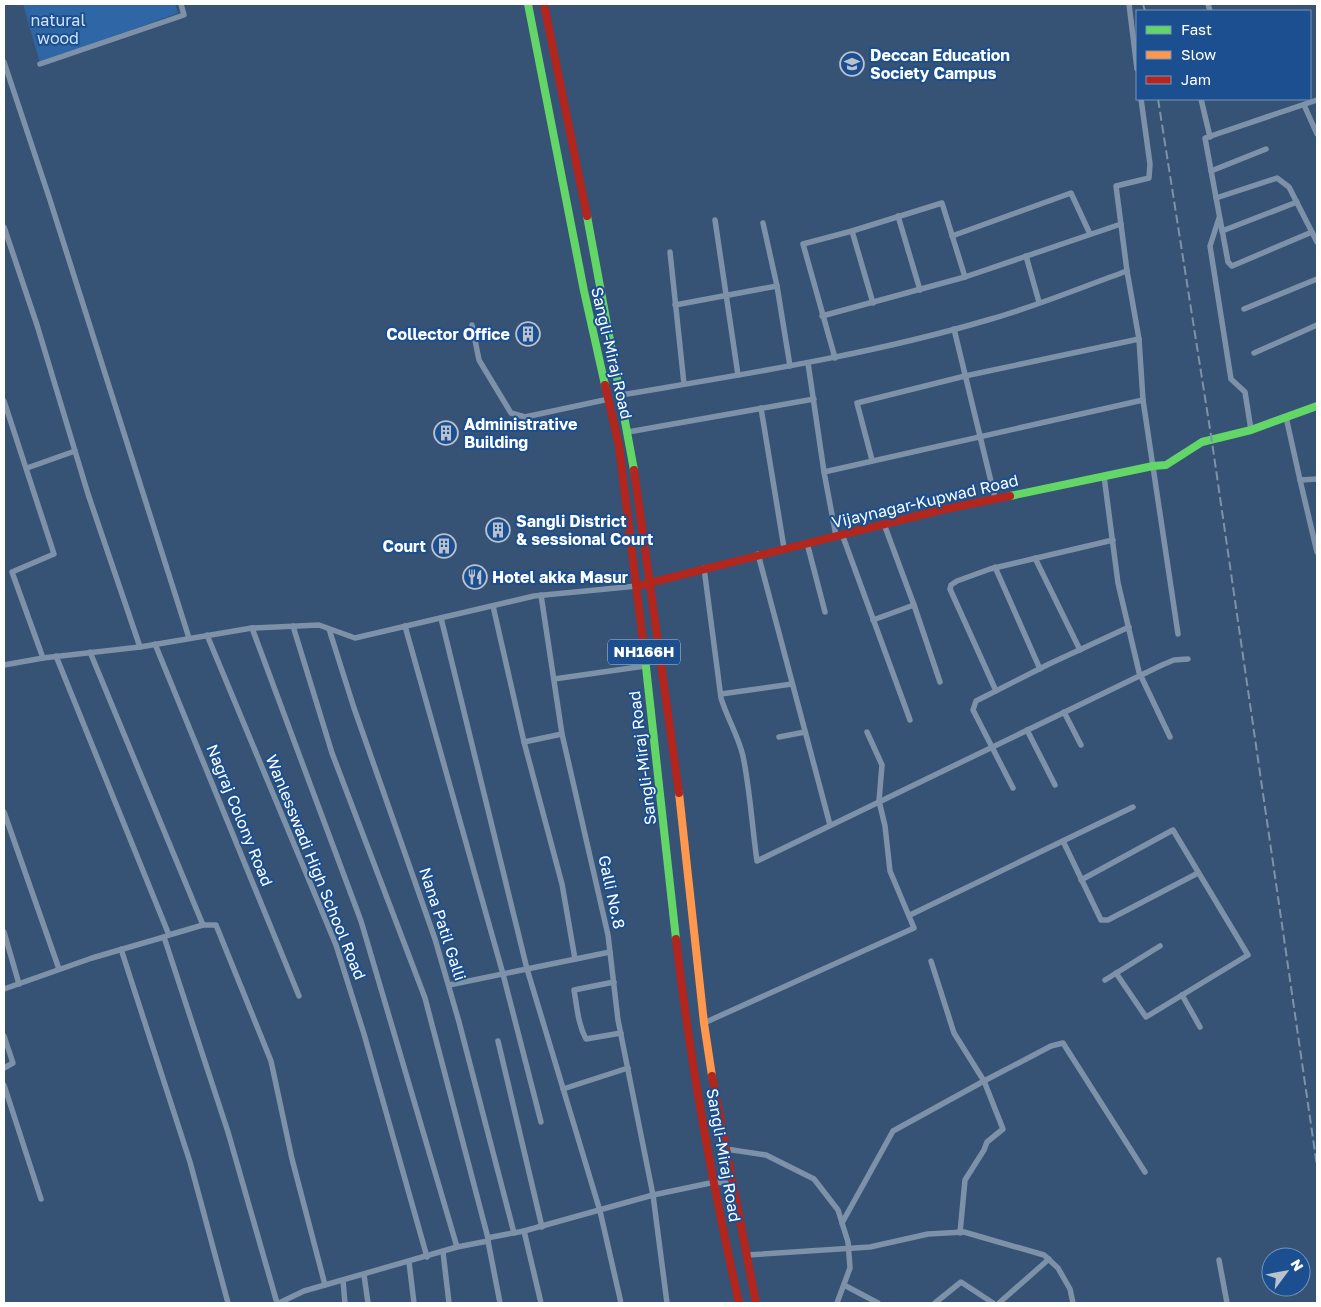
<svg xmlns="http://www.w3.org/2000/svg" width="1321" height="1307" font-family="'Golos Text',sans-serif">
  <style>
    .green { fill: #2f66a5 }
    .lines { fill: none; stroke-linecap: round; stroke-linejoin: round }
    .street { stroke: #7d92a8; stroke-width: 5.5 }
    .fast { stroke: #63d668; stroke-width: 8 }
    .slow { stroke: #ff974d; stroke-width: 8 }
    .jam { stroke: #b3261e; stroke-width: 8 }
    .rail { stroke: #7e92a7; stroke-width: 2; stroke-dasharray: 9 4; stroke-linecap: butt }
    .labels { text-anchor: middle; stroke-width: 4; stroke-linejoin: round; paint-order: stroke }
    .shield { fill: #1b4f8f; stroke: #bbcadd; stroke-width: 1 }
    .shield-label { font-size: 15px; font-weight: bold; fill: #fff }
    .park-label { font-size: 16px; fill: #cfe3fa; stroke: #1b4f8f }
    .poi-label { font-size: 16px; font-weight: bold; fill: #fff; stroke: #1b4f8f; text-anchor: start }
    .street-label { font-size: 16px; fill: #fff; stroke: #1b4f8f }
  </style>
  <rect width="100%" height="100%" fill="#365274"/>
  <path class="green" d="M 23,4 L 175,4 L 178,13 L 40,63 Z"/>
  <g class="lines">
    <g class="street">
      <path d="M 1129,4 L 1137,69"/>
      <path d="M 1208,4 L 1210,11"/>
      <path d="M 4,62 L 49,197 L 189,638"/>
      <path d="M 40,64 L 184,15 L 181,4"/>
      <path d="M 1141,99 L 1150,164 L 1149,178 L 1116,186 L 1127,271 L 1139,339 L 1143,400 L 1178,634"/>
      <path d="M 1201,99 L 1210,137"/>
      <path d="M 1304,105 L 1317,134"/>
      <path d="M 1211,171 L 1266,149"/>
      <path d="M 1216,198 L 1277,178 L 1289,187 L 1317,242"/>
      <path d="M 898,216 L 920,290"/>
      <path d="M 1219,218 L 1210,246 L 1231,379 L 1245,392 L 1251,430"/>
      <path d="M 715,220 L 738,375"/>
      <path d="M 763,223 L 777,286 L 790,366"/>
      <path d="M 4,227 L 37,325 L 88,494 L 140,647"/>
      <path d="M 852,231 L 873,303"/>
      <path d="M 1222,231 L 1297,202"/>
      <path d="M 1312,232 L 1232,266 L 1228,262 L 1205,138 L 1317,100"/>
      <path d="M 952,236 L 1071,193 L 1090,234"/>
      <path d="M 670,252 L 684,384"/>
      <path d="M 1026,256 L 1039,302"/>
      <path d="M 675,305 L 777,286"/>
      <path d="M 1244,309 L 1317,279"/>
      <path d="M 822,316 L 965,277"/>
      <path d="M 472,325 L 479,360 L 511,413 L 525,417 L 609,399"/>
      <path d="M 954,329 L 995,498"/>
      <path d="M 1254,353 L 1317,325"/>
      <path d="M 835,358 L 803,244 L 852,231 L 942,203 L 965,277 L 1121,224"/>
      <path d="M 808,363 L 824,472 L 836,536"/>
      <path d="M 621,395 C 745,374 870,355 991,319 C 1037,306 1082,287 1127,271"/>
      <path d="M 4,401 L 54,554 L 12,572 L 43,658"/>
      <path d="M 761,408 L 784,548"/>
      <path d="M 1286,417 L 1300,480 L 1317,479"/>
      <path d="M 628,432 L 814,399"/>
      <path d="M 872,460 L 857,403 L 965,376 L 1139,339"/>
      <path d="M 27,468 L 75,451"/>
      <path d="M 824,472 L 1143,400"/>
      <path d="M 1104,476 L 1118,583 L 1139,672 L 1170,737"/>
      <path d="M 1300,480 L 1317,552"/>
      <path d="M 884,524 L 914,605 L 940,682"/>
      <path d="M 842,534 L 910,720"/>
      <path d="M 807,543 L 825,612"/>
      <path d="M 758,554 L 830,825"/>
      <path d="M 1035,558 L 1080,650"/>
      <path d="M 995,567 L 1040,669"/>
      <path d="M 704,568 L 721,698 C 727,718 738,735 743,756 C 750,790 752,826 757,861 L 1162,665 L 1174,660 L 1188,659"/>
      <path d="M 541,595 L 562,734 L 608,935 L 618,1020 L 653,1195 L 667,1303"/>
      <path d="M 493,606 L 524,742 L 562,734"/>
      <path d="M 441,618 L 527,969 L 600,1211 L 621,1303"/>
      <path d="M 873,620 L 914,605"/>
      <path d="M 293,626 L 332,753 L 425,998 L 488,1238"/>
      <path d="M 405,626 L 503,974 L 541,1122"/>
      <path d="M 252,628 L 361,921 L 457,1247"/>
      <path d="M 329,629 L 354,708 L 435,939 L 459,1022 L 514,1233"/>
      <path d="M 207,635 L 336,945 L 364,1034 L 427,1257"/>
      <path d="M 155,644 L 299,996"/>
      <path d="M 90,652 L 203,925"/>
      <path d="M 56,656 L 169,935"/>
      <path d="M 4,665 L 43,658 L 140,647 L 252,628 L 319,625 L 355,638 L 534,596 L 637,586"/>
      <path d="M 554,679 L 645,666"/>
      <path d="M 996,691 L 950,589 L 951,585 L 957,581 L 990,569 L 1113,540"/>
      <path d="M 721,694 L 792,684"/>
      <path d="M 1064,712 L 1081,745"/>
      <path d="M 1027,730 L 1055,785"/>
      <path d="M 779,737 L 805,732"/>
      <path d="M 524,742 L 562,884 L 575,959"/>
      <path d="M 1013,788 L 973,710 L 976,701 L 1049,664 L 1129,627"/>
      <path d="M 4,812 L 59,969"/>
      <path d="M 1063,841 L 1101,920 L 1108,920 L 1198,873"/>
      <path d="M 1081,880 L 1173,830 L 1248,955 L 1146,1017 L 1116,973"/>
      <path d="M 910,915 L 1133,807"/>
      <path d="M 4,932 L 19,984"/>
      <path d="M 121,949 L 190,1162 L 228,1303"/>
      <path d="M 931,961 L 954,1033 L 984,1081 L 1003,1129 L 987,1142 L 984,1150 L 965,1180 L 960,1233"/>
      <path d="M 1105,980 L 1160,946"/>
      <path d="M 614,982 L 574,990 C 577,1007 578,1024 586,1039 L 621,1033"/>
      <path d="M 449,985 L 610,952"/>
      <path d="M 4,989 L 92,958 L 164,937"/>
      <path d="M 1182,995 L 1200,1027"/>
      <path d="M 704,1023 L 914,928 L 890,871 L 885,826 L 879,801 L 882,765 L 867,732"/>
      <path d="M 4,1036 L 13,1063 L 4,1068"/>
      <path d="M 498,1041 L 542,1227"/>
      <path d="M 4,1085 L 41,1199"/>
      <path d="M 563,1089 L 628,1068"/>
      <path d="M 726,1149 L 766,1155 L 814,1179 L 838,1210 L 848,1242 L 850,1268 L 837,1303"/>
      <path d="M 842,1223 L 893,1131 L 984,1081 L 1051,1046 L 1063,1043 L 1145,1172"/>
      <path d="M 524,1231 L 541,1303"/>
      <path d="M 488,1241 L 500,1303"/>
      <path d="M 443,1252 L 449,1303"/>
      <path d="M 747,1255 L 870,1247 L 928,1234 L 964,1232 L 1044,1255 L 1058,1268 L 1070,1289 L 1073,1303"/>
      <path d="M 1219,1260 L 1227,1303"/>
      <path d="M 409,1262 L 414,1303"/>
      <path d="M 364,1275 L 368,1303"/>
      <path d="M 343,1281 L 345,1303"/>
      <path d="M 844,1285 L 878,1303"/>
      <path d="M 277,1303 L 228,1132 L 164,937 L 169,935 L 203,925 L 216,925 L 271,1061 L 292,1159 L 325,1285"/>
      <path d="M 279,1303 L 304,1291 L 457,1247 L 488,1241 L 488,1238 L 492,1237 L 524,1231 L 653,1195 L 715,1182 L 733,1184"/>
      <path d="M 935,1303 L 961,1282 L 993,1303"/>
      <path d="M 999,1303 L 1049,1259"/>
    </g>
    <g class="fast">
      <path d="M 528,4 L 584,291 L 605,385"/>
      <path d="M 587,216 L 634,470"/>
      <path d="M 1010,496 L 1153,466 L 1166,465 L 1202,442 L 1251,430 L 1317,406"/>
      <path d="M 645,658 L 676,939"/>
    </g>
    <path class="slow" d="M 679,793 L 704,1023 L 712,1076"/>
    <g class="jam">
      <path d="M 544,4 L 587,216"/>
      <path d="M 605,385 L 619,446 L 645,658"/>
      <path d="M 634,470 L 679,793"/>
      <path d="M 637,586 L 941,510 L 1010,496"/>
      <path d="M 676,939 C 690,1061 712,1183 739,1303"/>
      <path d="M 712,1076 L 756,1303"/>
    </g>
    <g class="rail">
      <path d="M 1143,4 L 1145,11"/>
      <path d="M 1158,99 L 1212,442 L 1317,1166"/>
    </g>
  </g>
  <defs>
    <g id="university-ring" transform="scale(1.25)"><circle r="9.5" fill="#1b4f8f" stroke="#b9c2ce" stroke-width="1.5"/><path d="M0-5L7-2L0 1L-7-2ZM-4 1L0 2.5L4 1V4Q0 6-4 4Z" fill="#b9c2ce"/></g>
    <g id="building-ring" transform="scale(1.25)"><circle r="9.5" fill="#1b4f8f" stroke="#b9c2ce" stroke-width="1.5"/><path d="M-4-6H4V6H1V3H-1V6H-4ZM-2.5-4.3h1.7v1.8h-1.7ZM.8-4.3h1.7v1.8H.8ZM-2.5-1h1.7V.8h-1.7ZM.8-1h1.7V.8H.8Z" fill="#b9c2ce"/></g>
    <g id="restaurant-ring" transform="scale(1.25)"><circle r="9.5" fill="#1b4f8f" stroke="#b9c2ce" stroke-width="1.5"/><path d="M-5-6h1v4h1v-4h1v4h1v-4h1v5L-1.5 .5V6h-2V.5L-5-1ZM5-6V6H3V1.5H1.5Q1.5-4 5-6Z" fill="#b9c2ce"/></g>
  </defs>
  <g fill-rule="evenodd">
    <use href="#university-ring" x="852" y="64"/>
    <use href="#building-ring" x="528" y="334"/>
    <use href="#building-ring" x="446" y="433"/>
    <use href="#building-ring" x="498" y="530"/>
    <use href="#building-ring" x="444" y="546"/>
    <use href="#restaurant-ring" x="475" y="577"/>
  </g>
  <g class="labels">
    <rect class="shield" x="608" y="639.5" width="72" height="25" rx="4"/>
    <g class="shield-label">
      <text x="644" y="657">NH166H</text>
    </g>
    <g class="park-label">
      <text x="58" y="26">natural<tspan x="58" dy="18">wood</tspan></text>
    </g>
    <g class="poi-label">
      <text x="870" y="61">Deccan Education<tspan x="870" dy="18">Society Campus</tspan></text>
      <text x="510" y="340" text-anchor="end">Collector Office</text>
      <text x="464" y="430">Administrative<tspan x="464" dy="18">Building</tspan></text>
      <text x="516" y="527">Sangli District<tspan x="516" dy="18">&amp; sessional Court</tspan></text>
      <text x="426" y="552" text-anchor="end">Court</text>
      <text x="492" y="583">Hotel akka Masur</text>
    </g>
    <g class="street-label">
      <text transform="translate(612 353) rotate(77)" y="6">Sangli-Miraj Road</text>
      <text transform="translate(925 501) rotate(-13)" y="6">Vijaynagar-Kupwad Road</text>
      <text transform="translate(642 758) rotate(-97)" y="6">Sangli-Miraj Road</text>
      <text transform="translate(240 815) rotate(68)" y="6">Nagraj Colony Road</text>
      <text transform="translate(316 867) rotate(68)" y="6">Wanlesswadi High School Road</text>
      <text transform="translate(612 892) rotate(78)" y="6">Galli No.8</text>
      <text transform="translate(443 924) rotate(72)" y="6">Nana Patil Galli</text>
      <text transform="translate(724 1155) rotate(80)" y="6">Sangli-Miraj Road</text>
    </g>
  </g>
  <rect width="1321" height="1307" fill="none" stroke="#ffffff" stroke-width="10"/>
  <rect x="1136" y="10" width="175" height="90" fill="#1b4f8f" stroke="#7695bc"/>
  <rect x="1146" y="26" width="25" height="8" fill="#63d668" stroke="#7695bc"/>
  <text x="1181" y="35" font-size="15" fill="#ffffff">Fast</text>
  <rect x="1146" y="51" width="25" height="8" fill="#ff974d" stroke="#7695bc"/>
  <text x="1181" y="60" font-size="15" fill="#ffffff">Slow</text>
  <rect x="1146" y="76" width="25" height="8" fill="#b3261e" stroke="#7695bc"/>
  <text x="1181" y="85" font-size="15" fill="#ffffff">Jam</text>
  <g transform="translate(1286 1272) rotate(58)"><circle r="24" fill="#1b4f8f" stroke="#7695bc"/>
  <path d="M0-4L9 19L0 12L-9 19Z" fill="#b9c2ce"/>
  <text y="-8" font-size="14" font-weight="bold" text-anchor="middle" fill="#ffffff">N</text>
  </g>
</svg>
